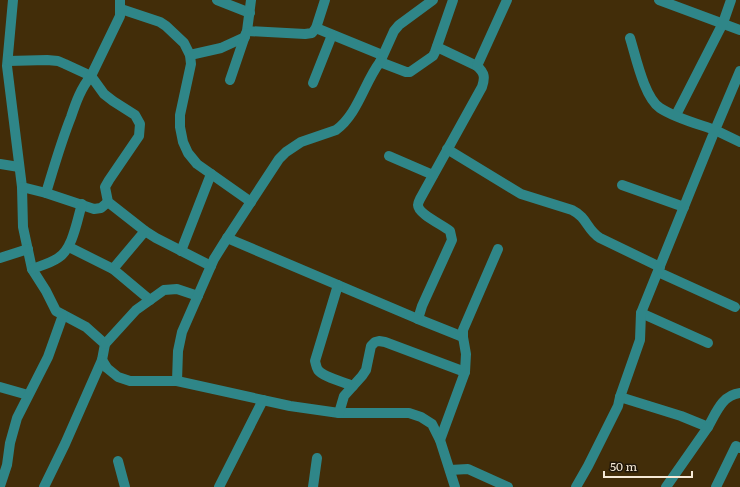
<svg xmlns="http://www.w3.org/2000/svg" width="740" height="487" font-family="Literata,serif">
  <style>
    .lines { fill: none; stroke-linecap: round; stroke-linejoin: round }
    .minor { stroke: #2f8688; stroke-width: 10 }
  </style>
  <rect width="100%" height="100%" fill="#422d09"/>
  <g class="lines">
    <g class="minor">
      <path d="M 13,0 L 7,66 L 22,187 L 23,227 L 32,269 L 46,291 L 56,311 L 86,327 L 105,344 L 102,360 L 65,444 L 44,487"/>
      <path d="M 217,0 L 250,13"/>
      <path d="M 251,0 L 247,31 L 305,34 L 312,33 L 316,28 L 325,0"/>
      <path d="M 659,0 L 740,30"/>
      <path d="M 121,9 L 160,22 L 166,26 L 184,43 L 190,55 L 191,64 L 180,115 L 180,127 L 183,142 L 188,153 L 197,164 L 251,202"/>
      <path d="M 316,28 L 382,55"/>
      <path d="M 437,47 L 477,66 C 485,73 485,78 482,87 L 420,199 C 419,201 418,203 418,205 C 418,214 443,225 450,231 L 452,240 L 422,306 L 418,319 L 463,337"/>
      <path d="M 190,55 L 221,48 L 245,37"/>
      <path d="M 8,61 L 47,60 L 58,61 L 65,64 L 91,76 L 104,94 L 113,101 L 135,115 L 140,124 L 139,136 L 109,180 L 105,187 L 108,202 L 145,231 L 156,238 L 211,266"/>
      <path d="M 380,62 L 394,31 L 399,25 L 433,0"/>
      <path d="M 477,66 L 507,0"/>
      <path d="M 740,71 L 715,130 L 740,142"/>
      <path d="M 230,80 L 246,33"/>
      <path d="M 313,83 L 332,35"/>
      <path d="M 676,115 L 723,23 L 731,0"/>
      <path d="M 447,149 L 521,194 L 572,210 C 588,218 586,229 600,238 L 660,267"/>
      <path d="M 389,156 L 433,175"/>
      <path d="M 0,164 L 19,167"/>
      <path d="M 622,185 L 684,207"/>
      <path d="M 22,187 L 46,193 L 94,209 L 101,208 L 108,202"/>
      <path d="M 46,193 C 54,167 61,142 71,117 C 76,102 81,88 91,76 L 120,16 L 120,0"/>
      <path d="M 227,238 L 418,319"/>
      <path d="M 69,247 L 113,269 L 150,300"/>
      <path d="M 181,251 L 211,174"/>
      <path d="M 0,258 L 28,249"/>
      <path d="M 32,269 C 40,266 51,263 58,258 C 73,249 77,220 82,204"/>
      <path d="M 113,269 L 145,231"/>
      <path d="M 658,272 L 735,307"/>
      <path d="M 338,285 L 315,361 C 316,364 316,367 318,370 C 323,377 344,382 353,386"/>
      <path d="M 641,313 L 708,343"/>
      <path d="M 105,344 L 136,310 L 164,290 L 177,289 L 198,296"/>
      <path d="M 102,360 L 107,368 L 118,377 L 130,381 L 177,381 L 290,406 L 339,413 L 409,413 L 421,417 L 432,424 L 440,440 L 455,487"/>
      <path d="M 177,381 L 178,351 L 182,332 L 214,259 L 224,243 L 279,159 L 286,152 L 301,142 L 336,130 C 358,114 364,83 380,62 L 406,72 L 410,72 L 433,56 L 435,52 L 453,0"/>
      <path d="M 0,387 L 28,395"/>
      <path d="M 620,397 L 640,340 L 641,313 L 715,130 C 698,124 675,118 660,108 C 644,97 636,57 630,38"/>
      <path d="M 339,413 L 344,396 L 362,376 L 366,370 L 371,346 L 375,342 L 379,341 L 385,342 L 465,372"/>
      <path d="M 440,440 L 465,372 L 466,354 L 463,337 L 463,330 L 498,249"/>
      <path d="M 118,461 L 125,487"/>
      <path d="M 450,470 L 468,469 L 508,487"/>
      <path d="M 0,486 L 7,465 L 10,443 L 17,418 L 48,357 L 63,315"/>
      <path d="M 219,487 L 263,400"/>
      <path d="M 313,487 L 317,458"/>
      <path d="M 576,487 L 588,466 L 618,406 L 620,397 L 681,416 L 708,427 C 716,413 722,395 740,393"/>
      <path d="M 666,487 L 708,427"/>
      <path d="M 716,487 L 736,446 L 740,448"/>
    </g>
  </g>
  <path d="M604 471v6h88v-6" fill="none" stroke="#f6e9d6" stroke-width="2"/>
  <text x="610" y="471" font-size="12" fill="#f6e9d6" stroke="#211709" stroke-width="3" paint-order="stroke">50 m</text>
</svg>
